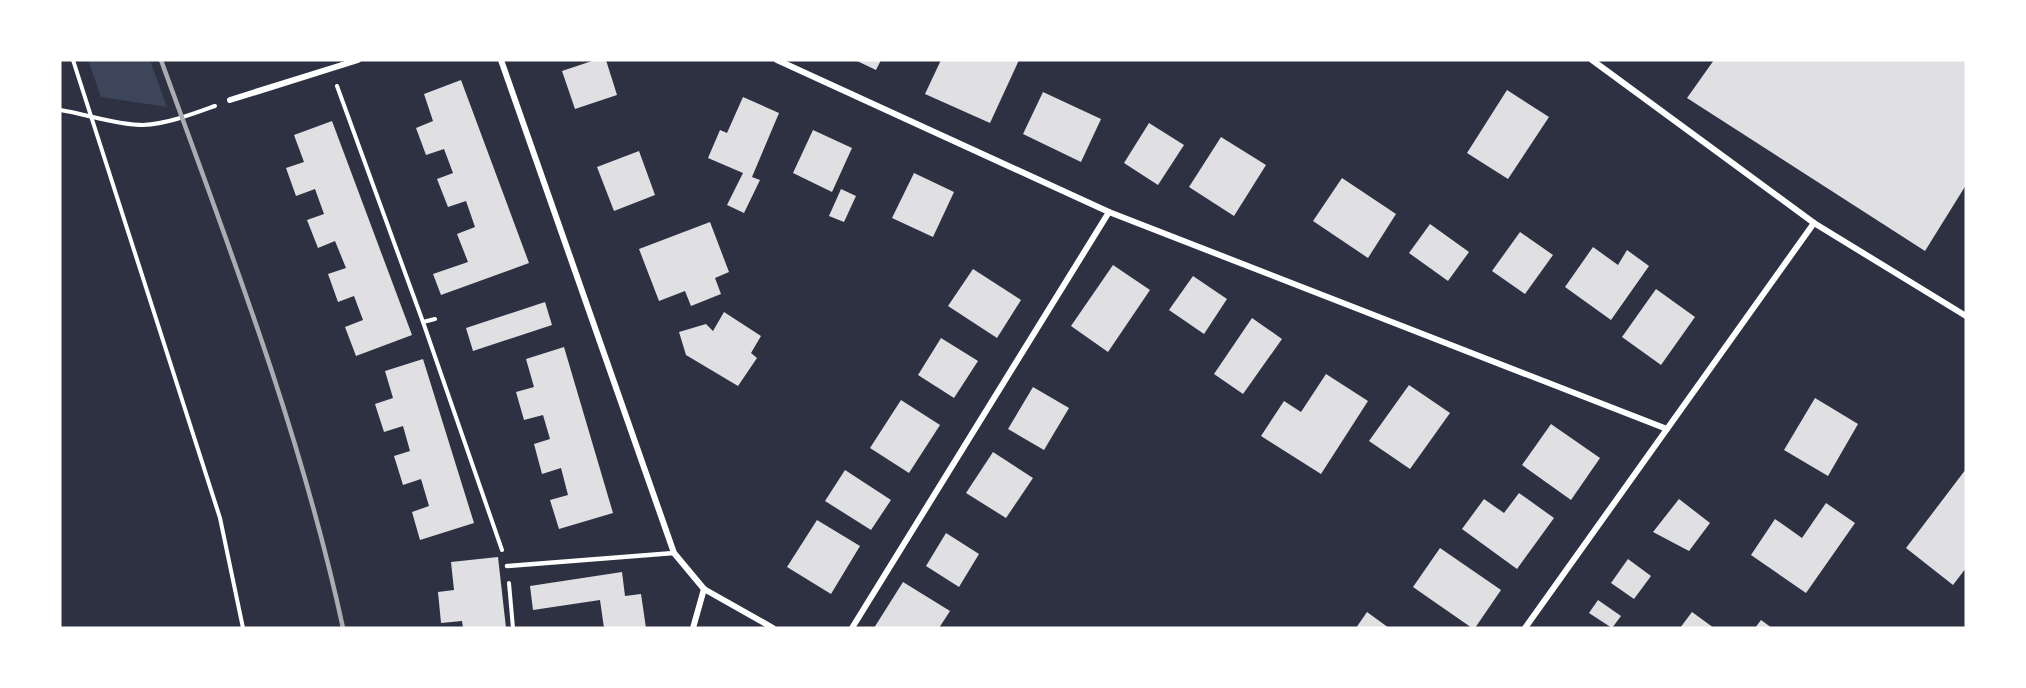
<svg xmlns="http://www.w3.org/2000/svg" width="2026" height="688" font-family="'Space Grotesk',sans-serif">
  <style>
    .green { fill: #3c4559 }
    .building { fill: #e0e0e3 }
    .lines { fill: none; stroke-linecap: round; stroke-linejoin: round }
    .path { stroke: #fff; stroke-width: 4 }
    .service { stroke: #fff; stroke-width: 4.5 }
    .minor { stroke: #fff; stroke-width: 6 }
    .rail { stroke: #abadb3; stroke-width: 4.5 }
  </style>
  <rect width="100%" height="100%" fill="#2d3142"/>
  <path class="green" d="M 88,60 L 150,60 L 167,107 L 101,97 Z"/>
  <g class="building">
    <path d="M 595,60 L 606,60 L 617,95 L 575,109 L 562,71 Z"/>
    <path d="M 855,60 L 881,60 L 876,70 Z"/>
    <path d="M 941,60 L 1019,60 L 990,123 L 925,94 Z"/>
    <path d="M 1714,60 L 1966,60 L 1966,185 L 1925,251 L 1687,98 Z"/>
    <path d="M 461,80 L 529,263 L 441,295 L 433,274 L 468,262 L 457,234 L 475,227 L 466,201 L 448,207 L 437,179 L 453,173 L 444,149 L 426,155 L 416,128 L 433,121 L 424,94 Z"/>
    <path d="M 1507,90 L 1549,117 L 1508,179 L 1467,153 Z"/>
    <path d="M 1043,92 L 1101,119 L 1081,162 L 1023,134 Z"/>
    <path d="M 743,97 L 779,113 L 752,177 L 760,180 L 744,213 L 727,205 L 743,173 L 708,158 L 720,130 L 727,133 Z"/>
    <path d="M 332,121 L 412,335 L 356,356 L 345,327 L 363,320 L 354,296 L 338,302 L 328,274 L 346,268 L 335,241 L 318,248 L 307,220 L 324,214 L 315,189 L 296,196 L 286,168 L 304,162 L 294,135 Z"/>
    <path d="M 1149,123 L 1184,145 L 1158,185 L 1124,163 Z"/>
    <path d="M 813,130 L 852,148 L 832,192 L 793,173 Z"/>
    <path d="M 1221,137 L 1266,165 L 1234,216 L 1189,187 Z"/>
    <path d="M 639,151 L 655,195 L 614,211 L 597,167 Z"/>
    <path d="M 914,173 L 954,192 L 933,237 L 892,218 Z"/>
    <path d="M 1342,178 L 1396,214 L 1368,258 L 1313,221 Z"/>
    <path d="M 841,189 L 856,196 L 844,222 L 829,216 Z"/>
    <path d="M 710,222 L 729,272 L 715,278 L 721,294 L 691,306 L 685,291 L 659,301 L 639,249 Z"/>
    <path d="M 1430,224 L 1469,252 L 1448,281 L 1409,253 Z"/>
    <path d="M 1520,232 L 1553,255 L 1525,294 L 1492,271 Z"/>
    <path d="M 1593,247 L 1618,265 L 1627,250 L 1649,266 L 1611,320 L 1565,287 Z"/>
    <path d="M 1113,265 L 1150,290 L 1108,352 L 1071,326 Z"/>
    <path d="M 973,269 L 1021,300 L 997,338 L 948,306 Z"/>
    <path d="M 1193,276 L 1227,299 L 1204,334 L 1169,310 Z"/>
    <path d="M 1656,289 L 1695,317 L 1661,365 L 1622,337 Z"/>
    <path d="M 545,302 L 552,325 L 473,351 L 466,328 Z"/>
    <path d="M 724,312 L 761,336 L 751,353 L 757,358 L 738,386 L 686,355 L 679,332 L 706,324 L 713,331 Z"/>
    <path d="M 1252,318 L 1282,339 L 1243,394 L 1214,374 Z"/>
    <path d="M 941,338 L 978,361 L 954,398 L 918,375 Z"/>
    <path d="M 564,347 L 613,513 L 559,529 L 550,500 L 568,495 L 561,468 L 542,474 L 534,444 L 550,439 L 543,415 L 524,420 L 516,392 L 534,387 L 526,359 Z"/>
    <path d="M 423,359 L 474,523 L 420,540 L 412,512 L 429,506 L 421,479 L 403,485 L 394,456 L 410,451 L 403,426 L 384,432 L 375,404 L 393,398 L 385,371 Z"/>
    <path d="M 1326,374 L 1368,401 L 1321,474 L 1261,436 L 1284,401 L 1301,412 Z"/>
    <path d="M 1409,385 L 1450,413 L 1410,469 L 1369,441 Z"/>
    <path d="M 1033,387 L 1069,408 L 1044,450 L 1008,429 Z"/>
    <path d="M 1815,398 L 1858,424 L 1828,476 L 1784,450 Z"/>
    <path d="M 901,400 L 940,425 L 909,473 L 870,448 Z"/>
    <path d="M 1551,424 L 1600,458 L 1571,500 L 1522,465 Z"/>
    <path d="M 993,452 L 1033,478 L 1006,518 L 966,493 Z"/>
    <path d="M 1966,469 L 1966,568 L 1953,585 L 1906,548 Z"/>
    <path d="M 845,470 L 891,500 L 871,530 L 825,501 Z"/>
    <path d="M 1519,493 L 1554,518 L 1517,569 L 1462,529 L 1484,499 L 1504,513 Z"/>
    <path d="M 1679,499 L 1710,523 L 1689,551 L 1653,532 Z"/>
    <path d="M 1826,503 L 1855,523 L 1806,593 L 1751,555 L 1775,519 L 1802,538 Z"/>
    <path d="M 817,520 L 860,546 L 831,594 L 787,567 Z"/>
    <path d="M 946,533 L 979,554 L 959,587 L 926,566 Z"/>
    <path d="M 1440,548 L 1501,590 L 1475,628 L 1472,628 L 1413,587 Z"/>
    <path d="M 498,557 L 506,628 L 463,628 L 462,621 L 441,623 L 438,592 L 454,590 L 451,562 Z"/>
    <path d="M 1628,559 L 1651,576 L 1634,599 L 1611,583 Z"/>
    <path d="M 622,572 L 625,596 L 641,594 L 646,628 L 604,628 L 600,600 L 533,610 L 530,586 Z"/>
    <path d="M 903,582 L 950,611 L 939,628 L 874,628 Z"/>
    <path d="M 1598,600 L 1621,616 L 1612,628 L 1589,613 Z"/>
    <path d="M 1367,612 L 1389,628 L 1356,628 Z"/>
    <path d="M 1692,612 L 1714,628 L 1680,628 Z"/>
    <path d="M 1761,620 L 1772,628 L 1755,628 Z"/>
  </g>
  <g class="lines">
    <g class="path">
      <path d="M 73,60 L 220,518 L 243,628"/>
      <path d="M 337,86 L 423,322"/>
      <path d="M 60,110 C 86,114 117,125 143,125 C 167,124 193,114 215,106"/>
      <path d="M 435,319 L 423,322 L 502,550"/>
      <path d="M 509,583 L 513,628"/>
    </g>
    <path class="service" d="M 507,566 L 674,553"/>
    <g class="minor">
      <path d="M 501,60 L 674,553 L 704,589 L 773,628"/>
      <path d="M 777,60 L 1109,212 L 1667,429"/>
      <path d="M 1592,60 L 1814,223 L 1966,316"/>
      <path d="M 230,100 L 358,60"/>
      <path d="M 693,628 L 704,589"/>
      <path d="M 852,628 L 1109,212"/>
      <path d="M 1525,628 L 1814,223"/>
    </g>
    <path class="rail" d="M 161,60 C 229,247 301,433 343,628"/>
  </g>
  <rect width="2026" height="688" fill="none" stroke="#ffffff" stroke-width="123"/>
</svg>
